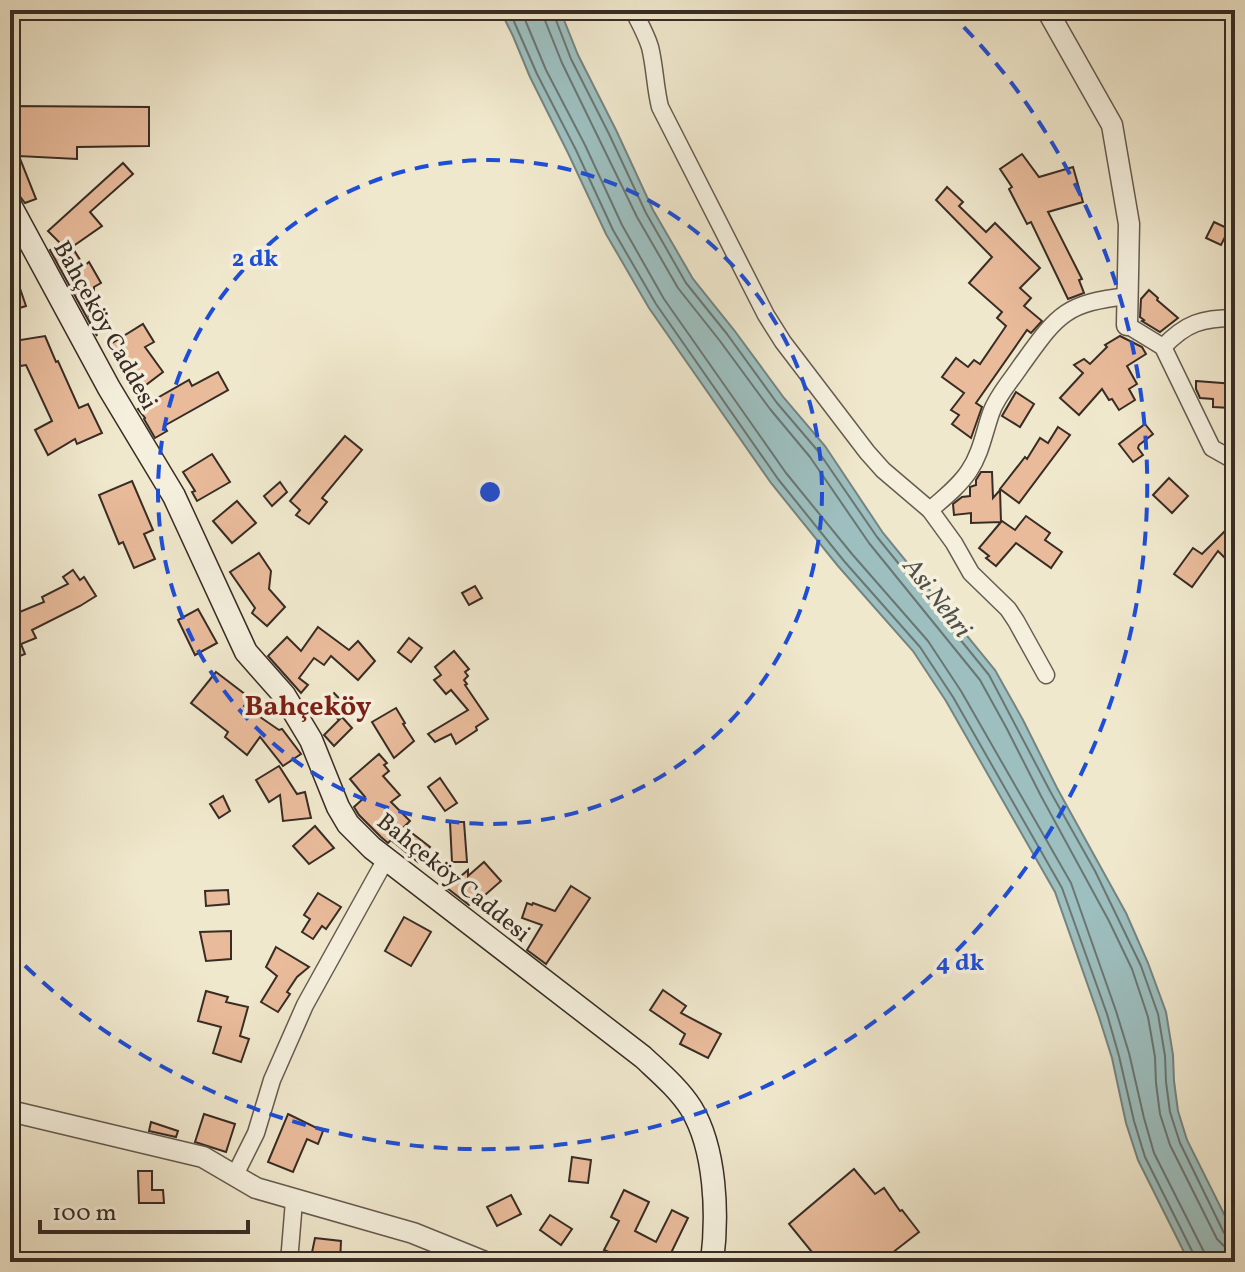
<svg xmlns="http://www.w3.org/2000/svg" width="1245" height="1272" font-family="Vollkorn,serif">
  <style>
    .water { fill: #9dbfbf; stroke: #758481; stroke-width: 2 }
    .lines { fill: none; stroke-linecap: round; stroke-linejoin: round }
    .shore { stroke: #6a7672; stroke-width: 2 }
    .building { fill: #e9bb9b; stroke: #382c25; stroke-width: 2 }
    .minor-casing { stroke: #665b4f; stroke-width: 19 }
    .tertiary-casing { stroke: #665b4f; stroke-width: 23 }
    .secondary-casing { stroke: #382c25; stroke-width: 25 }
    .minor { stroke: #f5f0de; stroke-width: 16 }
    .tertiary { stroke: #f5f0de; stroke-width: 20 }
    .secondary { stroke: #f5f0de; stroke-width: 22 }
    .ring { fill: none; stroke: #1d4ed8; stroke-width: 4; stroke-dasharray: 14 10 }
    .labels { text-anchor: middle; stroke-width: 7; stroke-linejoin: round; paint-order: stroke }
    .street-label { font-size: 24px; fill: #382c25; stroke: #f5f0de }
    .water-label { font-size: 26px; font-style: italic; fill: #51514c; stroke: #f5f0de }
    .quarter-label { font-size: 28px; font-weight: bold; fill: #7a1f14; stroke: #f5f0de }
    .centre { fill: #1d4ed8; stroke: #f5f0de; stroke-width: 4 }
    .ring-label { font-size: 24px; text-anchor: middle; font-weight: bold; fill: #1d4ed8; stroke: #f5f0de; stroke-width: 7; stroke-linejoin: round; paint-order: stroke }
  </style>
  <rect width="100%" height="100%" fill="#f0e8cd"/>
  <filter id="stains"><feTurbulence type="fractalNoise" baseFrequency=".0025" numOctaves="4"/><feColorMatrix values="0 0 0 0 .2 0 0 0 0 .09 0 0 0 0 .02 0 0 0 .5 -.17"/></filter>
  <radialGradient id="worn" r=".72"><stop offset=".6" stop-color="#630" stop-opacity="0"/><stop offset="1" stop-color="#630" stop-opacity=".3"/></radialGradient>
  <path class="water" d="M 500,10 L 560,10 L 578,55 L 616,130 L 653,210 L 693,279 L 734,330 L 784,398 L 825,446 L 883,533 L 995,670 L 1023,720 L 1057,788 L 1126,913 L 1148,963 L 1166,1012 L 1173,1055 L 1174,1081 L 1178,1111 L 1187,1140 L 1235,1236 L 1235,1262 L 1189,1262 L 1138,1160 L 1126,1123 L 1112,1058 L 1099,1017 L 1055,892 L 946,701 L 913,651 L 838,566 L 771,483 L 649,308 L 606,234 L 568,153 L 530,77 L 513,36 Z"/>
  <g class="lines">
    <g class="shore">
      <path d="M 509,10 L 537,74 L 576,150 L 613,230 L 656,304 L 778,479 L 844,561 L 920,647 L 953,697 L 1062,888 L 1107,1014 L 1119,1056 L 1134,1121 L 1145,1157 L 1194,1255 L 1195,1262"/>
      <path d="M 521,10 L 546,70 L 585,145 L 622,225 L 664,299 L 786,473 L 852,554 L 928,641 L 961,691 L 1071,883 L 1116,1011 L 1129,1053 L 1144,1118 L 1154,1153 L 1204,1252 L 1205,1262"/>
      <path d="M 543,10 L 544,18 L 562,63 L 637,217 L 678,288 L 720,341 L 770,409 L 810,457 L 869,543 L 980,680 L 1007,729 L 1041,796 L 1109,921 L 1132,969 L 1148,1017 L 1155,1057 L 1156,1083 L 1160,1114 L 1170,1145 L 1217,1239 L 1224,1246 L 1235,1248"/>
      <path d="M 553,10 L 554,15 L 571,59 L 609,134 L 646,213 L 686,283 L 727,334 L 777,403 L 818,451 L 877,537 L 989,675 L 1050,791 L 1095,871 L 1141,966 L 1158,1014 L 1165,1056 L 1166,1082 L 1170,1112 L 1180,1143 L 1224,1233 L 1229,1237 L 1235,1238"/>
    </g>
  </g>
  <g class="building">
    <path d="M 10,106 L 149,107 L 149,146 L 77,147 L 77,159 L 19,156 L 36,199 L 25,203 L 18,194 L 12,191 L 10,187 Z"/>
    <path d="M 1022,154 L 1039,177 L 1073,167 L 1083,202 L 1048,212 L 1082,279 L 1079,280 L 1084,293 L 1068,299 L 1031,222 L 1027,224 L 1009,189 L 1012,187 L 1000,169 Z"/>
    <path d="M 123,163 L 133,174 L 90,212 L 102,226 L 72,247 L 84,266 L 89,262 L 101,283 L 94,287 L 94,291 L 82,299 L 91,321 L 95,318 L 102,330 L 96,333 L 97,336 L 50,250 L 60,243 L 48,231 Z"/>
    <path d="M 947,187 L 963,202 L 959,206 L 986,232 L 995,223 L 1040,268 L 1020,288 L 1031,298 L 1024,306 L 1042,321 L 1031,333 L 1027,330 L 976,403 L 982,407 L 971,438 L 952,424 L 959,415 L 951,410 L 964,393 L 942,377 L 956,358 L 968,367 L 974,360 L 980,364 L 1006,326 L 997,318 L 1002,312 L 969,283 L 992,257 L 936,200 Z"/>
    <path d="M 1214,222 L 1229,229 L 1221,245 L 1206,238 Z"/>
    <path d="M 12,265 L 26,306 L 10,311 L 10,266 Z"/>
    <path d="M 1149,290 L 1158,298 L 1157,300 L 1178,318 L 1160,332 L 1142,321 L 1144,320 L 1140,317 L 1141,299 Z"/>
    <path d="M 143,324 L 154,342 L 145,347 L 163,372 L 138,391 L 121,369 L 123,368 L 109,345 Z"/>
    <path d="M 45,336 L 56,362 L 58,361 L 79,408 L 88,404 L 102,433 L 77,444 L 75,439 L 48,455 L 35,430 L 52,421 L 26,365 L 20,366 L 14,341 Z"/>
    <path d="M 1120,336 L 1142,347 L 1146,354 L 1127,366 L 1137,384 L 1129,389 L 1135,400 L 1119,410 L 1112,399 L 1109,400 L 1102,389 L 1079,415 L 1060,398 L 1083,373 L 1074,365 L 1084,359 L 1090,364 L 1107,347 L 1105,345 Z"/>
    <path d="M 218,372 L 228,390 L 164,426 L 167,431 L 155,438 L 144,419 L 145,418 L 138,409 L 189,380 L 192,386 Z"/>
    <path d="M 1196,381 L 1235,384 L 1235,395 L 1232,395 L 1231,408 L 1213,407 L 1213,399 L 1200,398 L 1196,389 Z"/>
    <path d="M 1016,392 L 1034,404 L 1020,427 L 1002,416 Z"/>
    <path d="M 1145,424 L 1153,434 L 1139,445 L 1138,448 L 1143,455 L 1133,462 L 1119,444 Z"/>
    <path d="M 1058,427 L 1070,435 L 1019,503 L 1000,489 L 1025,457 L 1027,459 L 1040,438 L 1048,443 Z"/>
    <path d="M 345,436 L 362,450 L 322,498 L 327,502 L 309,524 L 296,515 L 300,510 L 290,501 Z"/>
    <path d="M 212,454 L 230,482 L 197,501 L 192,492 L 195,491 L 183,472 Z"/>
    <path d="M 981,472 L 992,472 L 993,498 L 1000,490 L 1001,522 L 1002,521 L 1015,530 L 1026,516 L 1050,533 L 1045,540 L 1062,552 L 1051,568 L 1016,543 L 996,566 L 986,558 L 989,556 L 979,548 L 1001,522 L 971,523 L 971,513 L 954,515 L 953,504 L 962,497 L 970,496 L 970,487 L 976,485 L 976,480 Z"/>
    <path d="M 1169,478 L 1188,496 L 1172,513 L 1153,495 Z"/>
    <path d="M 132,481 L 153,530 L 144,534 L 155,559 L 134,568 L 123,542 L 119,544 L 99,495 Z"/>
    <path d="M 280,482 L 287,492 L 272,506 L 264,496 Z"/>
    <path d="M 237,501 L 256,523 L 232,543 L 213,521 Z"/>
    <path d="M 1235,521 L 1235,568 L 1218,551 L 1192,587 L 1174,574 L 1193,548 L 1202,554 Z"/>
    <path d="M 259,553 L 271,571 L 269,589 L 285,607 L 267,626 L 252,613 L 255,608 L 230,572 Z"/>
    <path d="M 73,570 L 80,580 L 84,577 L 96,596 L 80,606 L 32,630 L 36,638 L 21,644 L 25,654 L 10,660 L 10,616 L 44,602 L 42,597 L 68,584 L 63,577 Z"/>
    <path d="M 475,586 L 482,598 L 469,605 L 462,593 Z"/>
    <path d="M 198,609 L 217,643 L 195,655 L 178,620 Z"/>
    <path d="M 318,627 L 349,650 L 358,641 L 375,661 L 358,680 L 331,656 L 324,665 L 314,658 L 299,678 L 308,685 L 301,693 L 268,656 L 287,637 L 301,651 Z"/>
    <path d="M 409,638 L 422,648 L 411,662 L 398,652 Z"/>
    <path d="M 454,651 L 469,669 L 465,672 L 468,676 L 464,680 L 467,684 L 465,685 L 488,719 L 476,727 L 477,730 L 456,744 L 451,734 L 435,742 L 428,734 L 468,710 L 451,690 L 446,694 L 434,680 L 441,675 L 435,667 Z"/>
    <path d="M 216,672 L 250,698 L 244,706 L 279,730 L 282,729 L 301,754 L 283,766 L 260,737 L 247,755 L 225,737 L 228,732 L 191,703 Z"/>
    <path d="M 334,693 L 349,709 L 338,719 L 322,703 Z"/>
    <path d="M 396,708 L 405,723 L 403,724 L 414,741 L 394,758 L 372,722 Z"/>
    <path d="M 342,717 L 352,728 L 334,746 L 324,735 Z"/>
    <path d="M 379,754 L 387,763 L 384,765 L 389,771 L 383,776 L 400,795 L 391,802 L 410,821 L 404,827 L 430,847 L 418,862 L 391,840 L 388,843 L 381,837 L 359,815 L 354,807 L 365,797 L 350,779 Z"/>
    <path d="M 279,766 L 297,794 L 305,792 L 311,818 L 283,821 L 280,795 L 269,802 L 256,780 Z"/>
    <path d="M 440,778 L 457,803 L 445,811 L 428,787 Z"/>
    <path d="M 223,796 L 230,811 L 219,818 L 210,804 Z"/>
    <path d="M 450,822 L 464,822 L 467,862 L 452,862 Z"/>
    <path d="M 315,826 L 334,848 L 309,864 L 293,846 Z"/>
    <path d="M 484,862 L 501,881 L 477,902 L 476,899 L 469,905 L 447,888 L 468,870 L 468,876 Z"/>
    <path d="M 571,886 L 590,898 L 546,964 L 527,950 L 542,925 L 522,918 L 527,903 L 532,905 L 533,903 L 555,911 Z"/>
    <path d="M 228,890 L 229,904 L 206,906 L 205,891 Z"/>
    <path d="M 318,893 L 341,907 L 326,929 L 322,926 L 313,939 L 302,932 L 310,919 L 304,915 Z"/>
    <path d="M 404,917 L 431,932 L 411,966 L 385,951 Z"/>
    <path d="M 231,931 L 231,959 L 206,961 L 200,932 Z"/>
    <path d="M 276,947 L 309,967 L 297,977 L 287,992 L 290,994 L 278,1012 L 261,1002 L 277,976 L 266,967 Z"/>
    <path d="M 663,990 L 686,1006 L 681,1013 L 721,1034 L 708,1058 L 680,1044 L 685,1034 L 650,1010 Z"/>
    <path d="M 206,991 L 228,997 L 226,1002 L 248,1007 L 240,1036 L 249,1039 L 241,1062 L 213,1053 L 221,1027 L 198,1021 Z"/>
    <path d="M 204,1114 L 235,1124 L 226,1152 L 195,1142 Z"/>
    <path d="M 288,1114 L 323,1131 L 318,1144 L 307,1139 L 293,1172 L 268,1162 Z"/>
    <path d="M 151,1122 L 178,1131 L 176,1137 L 149,1131 Z"/>
    <path d="M 572,1157 L 591,1160 L 588,1183 L 569,1181 Z"/>
    <path d="M 854,1169 L 875,1194 L 884,1188 L 900,1211 L 902,1210 L 919,1232 L 892,1253 L 895,1262 L 820,1262 L 789,1224 Z"/>
    <path d="M 138,1171 L 152,1171 L 152,1190 L 163,1190 L 164,1203 L 139,1203 Z"/>
    <path d="M 624,1190 L 649,1202 L 635,1231 L 656,1242 L 672,1210 L 688,1218 L 671,1253 L 693,1262 L 632,1262 L 604,1250 L 619,1221 L 611,1217 Z"/>
    <path d="M 511,1195 L 521,1214 L 497,1226 L 487,1207 Z"/>
    <path d="M 550,1215 L 572,1229 L 561,1245 L 540,1230 Z"/>
    <path d="M 315,1238 L 341,1241 L 340,1262 L 310,1262 Z"/>
  </g>
  <g class="lines">
    <g class="minor-casing">
      <g id="minor">
        <path d="M 633,10 C 639,22 646,34 650,47 C 655,67 655,87 660,107 L 766,315 L 783,342 L 867,452 L 883,470 L 930,510 L 954,543 L 971,573 L 1008,609 L 1016,621 L 1046,675"/>
        <path d="M 1127,325 L 1163,347 L 1212,448 L 1235,461"/>
        <path d="M 1163,347 C 1186,323 1202,318 1235,318"/>
        <path d="M 930,510 C 944,498 959,486 969,471 C 981,453 984,433 991,413 C 997,396 1010,382 1020,367 C 1057,316 1063,303 1128,296"/>
        <path d="M 235,1175 L 256,1133 L 272,1080 L 305,1005 L 386,859"/>
        <path d="M 289,1262 L 294,1201"/>
      </g>
    </g>
    <g class="tertiary-casing">
      <g id="tertiary">
        <path d="M 1047,10 L 1112,125 L 1129,224 L 1127,325"/>
        <path d="M 10,1111 L 203,1157 L 256,1188 L 413,1233 L 485,1262"/>
      </g>
    </g>
    <g class="secondary-casing">
      <path id="secondary" d="M 10,205 L 109,388 L 174,496 L 246,652 L 284,695 L 311,740 L 338,807 L 348,824 L 372,848 L 643,1057 C 660,1073 678,1088 691,1108 C 716,1149 718,1215 712,1262"/>
    </g>
    <use href="#minor" class="minor"/>
    <use href="#tertiary" class="tertiary"/>
    <use href="#secondary" class="secondary"/>
  </g>
  <g class="ring">
    <circle cx="490" cy="492" r="332"/>
    <path d="M947 10A664 664 0 1 1 12 953"/>
  </g>
  <g class="labels">
    <g class="street-label">
      <text transform="translate(106 325) rotate(61)" y="8">Bahçeköy Caddesi</text>
      <text transform="translate(454 877) rotate(39)" y="8">Bahçeköy Caddesi</text>
    </g>
    <g class="water-label">
      <text transform="translate(938 597) rotate(52)" y="9">Asi Nehri</text>
    </g>
    <g class="quarter-label">
      <text x="308" y="715">Bahçeköy</text>
    </g>
  </g>
  <circle cx="490" cy="492" r="12" class="centre"/>
  <g class="ring-label">
    <text x="255" y="266">2 dk</text>
    <text x="960" y="970">4 dk</text>
  </g>
  <rect width="1245" height="1272" fill="none" stroke="#f0e8cd" stroke-width="40"/>
  <rect x="12" y="12" width="1221" height="1248" fill="none" stroke="#382c25" stroke-width="4"/>
  <rect x="20" y="20" width="1205" height="1232" fill="none" stroke="#382c25" stroke-width="2"/>
  <path d="M40 1220v12h208v-12" fill="none" stroke="#382c25" stroke-width="4"/>
  <text x="52" y="1220" font-size="24" fill="#382c25" stroke="#f5f0de" stroke-width="6" paint-order="stroke">100 m</text>
  <rect width="100%" height="100%" filter="url(#stains)"/>
  <rect width="100%" height="100%" fill="url(#worn)"/>
</svg>
